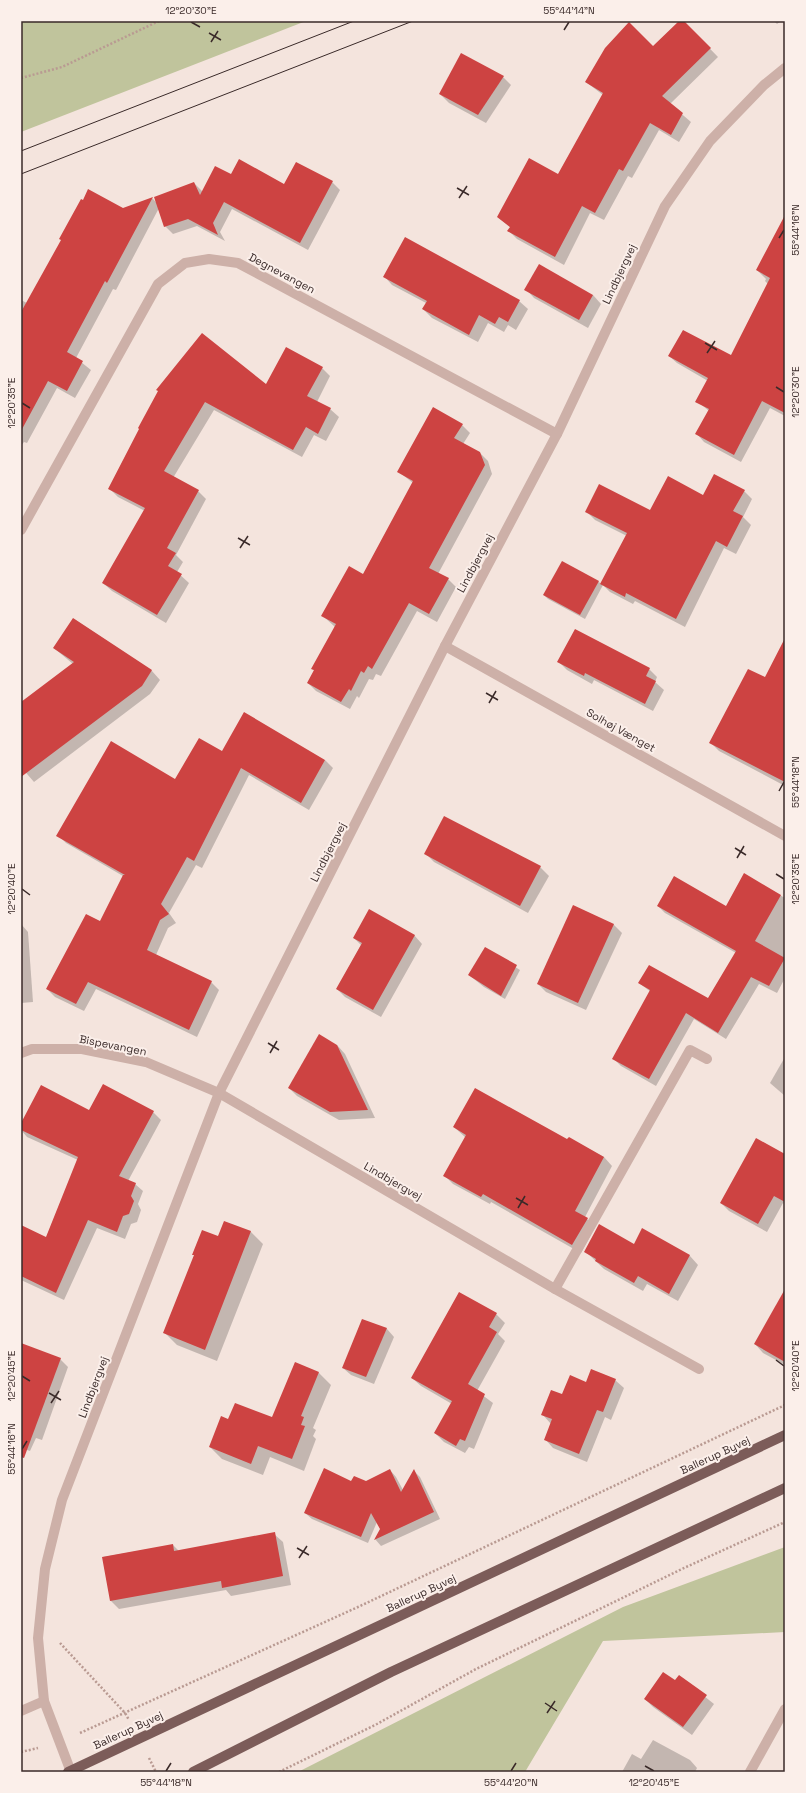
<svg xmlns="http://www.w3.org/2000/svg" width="806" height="1793" font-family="'Space Grotesk',sans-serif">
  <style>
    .green { fill: #c0c49c }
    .shadow { fill: #0003 }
    .building { fill: #cd4342 }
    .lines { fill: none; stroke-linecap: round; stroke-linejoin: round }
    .path { stroke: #b99a92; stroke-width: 2.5; stroke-dasharray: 2 2; stroke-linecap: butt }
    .minor { stroke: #cdb0a8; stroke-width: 10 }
    .major { stroke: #7c5c59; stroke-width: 10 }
    .tram { stroke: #3a2a29; stroke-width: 1 }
    .ticks { fill: none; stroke: #3a2a29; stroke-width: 1.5 }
    .labels { text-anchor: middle; stroke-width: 4; stroke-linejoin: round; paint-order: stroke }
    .street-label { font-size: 11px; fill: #3a2a29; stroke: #fbefea }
    .neatline { fill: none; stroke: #3a2a29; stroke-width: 1.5 }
    .ticks-label { font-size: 10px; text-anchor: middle; fill: #3a2a29 }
  </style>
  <rect width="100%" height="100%" fill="#f4e4dd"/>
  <g class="green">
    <path d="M 21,21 L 306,21 L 21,132 Z"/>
    <path d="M 785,1547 L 785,1632 L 603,1641 L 525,1772 L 298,1772 L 623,1607 Z"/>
  </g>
  <g class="shadow">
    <path d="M 680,21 L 683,21 L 718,57 L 670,104 L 691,122 L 679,142 L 659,130 L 632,178 L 628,176 L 604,220 L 590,213 L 564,265 L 517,239 L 509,231 L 511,228 L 498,217 L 558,175 L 603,95 L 586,82 L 653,47 Z"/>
    <path d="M 774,21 L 781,21 L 777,24 Z"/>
    <path d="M 503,77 L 511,85 L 486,123 L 449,103 L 440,94 Z"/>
    <path d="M 231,176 L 284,185 L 332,182 L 340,190 L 308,250 L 232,209 L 220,232 L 225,241 L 197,226 L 173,234 L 165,226 L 159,208 L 116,290 L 113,289 L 76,358 L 91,370 L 75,398 L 57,388 L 27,443 L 24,442 L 21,446 L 21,300 L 27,303 L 123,209 L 152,198 L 157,203 L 194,183 L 203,192 Z"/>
    <path d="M 785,227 L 785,416 L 770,408 L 741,462 L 704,442 L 697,434 L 709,411 L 697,401 L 708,381 L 677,363 L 669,356 L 731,357 L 768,284 L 765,281 L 766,279 L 757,270 Z"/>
    <path d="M 384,276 L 519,301 L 528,309 L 516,330 L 508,325 L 504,332 L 488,323 L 478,342 L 432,318 L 423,309 L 426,303 L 392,285 Z"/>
    <path d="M 526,289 L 593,295 L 601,304 L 588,328 L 534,298 Z"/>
    <path d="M 322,368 L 330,376 L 317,402 L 330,409 L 339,417 L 326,441 L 314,435 L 302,457 L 214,410 L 173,478 L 198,491 L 206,499 L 176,555 L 183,562 L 177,572 L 189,583 L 166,623 L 112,591 L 103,583 L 145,511 L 118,497 L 109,488 L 160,391 L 266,386 Z"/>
    <path d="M 462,425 L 470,433 L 463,444 L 480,453 L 488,461 L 492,474 L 438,574 L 448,579 L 456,587 L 437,622 L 417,611 L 381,676 L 376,674 L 373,680 L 369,679 L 359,698 L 357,696 L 350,709 L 316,691 L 308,683 L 315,671 L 312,669 L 335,627 L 323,616 L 363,575 L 413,483 L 399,472 Z"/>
    <path d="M 744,491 L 752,499 L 743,517 L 751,525 L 736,554 L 724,548 L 685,627 L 635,601 L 633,604 L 610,592 L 603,585 L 585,619 L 548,599 L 544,595 L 599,582 L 601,584 L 627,536 L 595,520 L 587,512 L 651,511 L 703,496 Z"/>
    <path d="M 74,619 L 152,671 L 160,680 L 150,694 L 34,782 L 21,767 L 21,703 L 73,664 L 54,648 Z"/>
    <path d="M 785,640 L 785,786 L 719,751 L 711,743 L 765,679 Z"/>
    <path d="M 559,662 L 649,669 L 657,677 L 655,682 L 664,690 L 653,711 L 594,680 L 592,684 L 567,670 Z"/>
    <path d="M 222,752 L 325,760 L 333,768 L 309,810 L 249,775 L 202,868 L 196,865 L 169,913 L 176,923 L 168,928 L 156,955 L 211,982 L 219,990 L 197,1037 L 96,989 L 84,1011 L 55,997 L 47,989 L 100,922 L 123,876 L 66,843 L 58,835 L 176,780 Z"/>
    <path d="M 506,848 L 540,867 L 549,876 L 528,913 L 434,862 L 425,853 Z"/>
    <path d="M 744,875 L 785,898 L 785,978 L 777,993 L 759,984 L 726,1039 L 694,1019 L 656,1086 L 621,1066 L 614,1059 L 651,992 L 639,983 L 708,999 L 736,953 L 665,913 L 658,906 L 726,907 Z"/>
    <path d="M 574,906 L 614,925 L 622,933 L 586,1010 L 546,992 L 538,984 Z"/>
    <path d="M 21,924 L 28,932 L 33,1002 L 21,1003 Z"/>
    <path d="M 414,935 L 422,944 L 381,1017 L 345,997 L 337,989 L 361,945 L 354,938 Z"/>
    <path d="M 486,949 L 520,970 L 505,999 L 484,987 L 469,975 Z"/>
    <path d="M 337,1045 L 345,1054 L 375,1118 L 339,1120 L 297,1096 L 289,1088 Z"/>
    <path d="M 785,1057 L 785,1096 L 770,1083 Z"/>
    <path d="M 89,1111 L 153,1112 L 161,1120 L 128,1181 L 135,1184 L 143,1191 L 138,1204 L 141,1210 L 137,1222 L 131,1224 L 125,1239 L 97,1228 L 64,1300 L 21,1280 L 21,1226 L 46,1238 L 78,1160 L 27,1137 L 21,1130 L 21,1125 Z"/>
    <path d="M 454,1127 L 568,1141 L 569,1138 L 604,1157 L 612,1166 L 585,1217 L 595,1227 L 581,1253 L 491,1202 L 490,1204 L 453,1184 L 445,1176 L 466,1138 Z"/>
    <path d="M 785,1155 L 785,1205 L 783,1203 L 767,1232 L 729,1211 L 721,1203 Z"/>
    <path d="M 225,1222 L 251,1232 L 263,1244 L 217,1361 L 177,1345 L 165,1333 L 195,1256 L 193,1254 L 218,1237 Z"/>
    <path d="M 642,1230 L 690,1256 L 698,1265 L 678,1301 L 647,1284 L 643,1291 L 604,1269 L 585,1251 L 634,1245 Z"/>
    <path d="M 459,1293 L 496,1314 L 505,1323 L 498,1334 L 505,1341 L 477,1391 L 493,1403 L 474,1449 L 469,1447 L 465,1453 L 444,1442 L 435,1433 L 452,1404 L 421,1386 L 412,1378 Z"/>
    <path d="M 785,1305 L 785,1365 L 763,1353 L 755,1344 Z"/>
    <path d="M 362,1320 L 387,1329 L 394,1337 L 374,1384 L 351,1375 L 343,1368 Z"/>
    <path d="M 21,1344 L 60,1359 L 68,1367 L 42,1440 L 36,1438 L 30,1451 L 21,1448 Z"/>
    <path d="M 295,1363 L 319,1373 L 331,1385 L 313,1428 L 316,1430 L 313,1436 L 316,1439 L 304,1471 L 270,1457 L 263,1475 L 222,1459 L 210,1447 L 229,1420 L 273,1419 Z"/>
    <path d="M 615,1380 L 624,1388 L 611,1420 L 605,1417 L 587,1462 L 553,1448 L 545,1439 L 551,1424 L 543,1415 L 562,1395 L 587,1383 Z"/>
    <path d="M 390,1470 L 396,1477 L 403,1490 L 414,1471 L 420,1477 L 440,1519 L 381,1546 L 375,1539 L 381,1529 L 377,1522 L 368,1543 L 312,1519 L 305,1513 L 351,1482 L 366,1482 Z"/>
    <path d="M 274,1534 L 283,1542 L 291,1585 L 231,1596 L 226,1590 L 119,1609 L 111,1601 L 103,1557 L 173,1545 L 179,1551 Z"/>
    <path d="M 679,1676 L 714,1704 L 692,1735 L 653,1707 L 645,1699 L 675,1682 Z"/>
    <path d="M 653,1740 L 690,1760 L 697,1768 L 695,1772 L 622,1772 L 632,1754 L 641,1759 Z"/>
  </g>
  <g class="building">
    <path d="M 679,21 L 684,21 L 711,48 L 662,96 L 683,113 L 671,135 L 650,123 L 623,171 L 619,169 L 595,213 L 582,206 L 555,257 L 507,231 L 510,227 L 497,217 L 529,158 L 558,174 L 603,93 L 585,82 L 605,48 L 629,22 L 653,46 Z"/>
    <path d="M 461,53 L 504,76 L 478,115 L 439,94 Z"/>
    <path d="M 239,159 L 284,184 L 296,162 L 333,181 L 300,243 L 224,202 L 213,223 L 218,235 L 188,219 L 164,227 L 154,197 L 194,182 L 200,195 L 215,166 L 231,174 Z"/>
    <path d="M 88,189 L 123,208 L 153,197 L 107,283 L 105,281 L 67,352 L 83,361 L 74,378 L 67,391 L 48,381 L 21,431 L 21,312 L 61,240 L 59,239 L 81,199 L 83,200 Z"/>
    <path d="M 785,215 L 785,413 L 762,401 L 734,455 L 695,434 L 709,409 L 695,402 L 708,378 L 668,356 L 683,330 L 731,355 L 770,278 L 756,270 Z"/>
    <path d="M 405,237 L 520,300 L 508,322 L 499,317 L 495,324 L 479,315 L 469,335 L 422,309 L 427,301 L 383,277 Z"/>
    <path d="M 539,264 L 593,295 L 579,320 L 524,290 Z"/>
    <path d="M 202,333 L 266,384 L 286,347 L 323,367 L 307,396 L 331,408 L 318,434 L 306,427 L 293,450 L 205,402 L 164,471 L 199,490 L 167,548 L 176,553 L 168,566 L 182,574 L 157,615 L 102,583 L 145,508 L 108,489 L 139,429 L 138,428 L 158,391 L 156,390 Z"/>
    <path d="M 433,407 L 463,424 L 454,438 L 480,452 L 485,465 L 429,568 L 449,578 L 429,614 L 409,603 L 372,669 L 368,666 L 364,673 L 361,671 L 351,691 L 349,689 L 341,702 L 307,683 L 314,670 L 311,669 L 336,624 L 321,616 L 349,566 L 363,574 L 413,481 L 397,472 Z"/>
    <path d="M 714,474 L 745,490 L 733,511 L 743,516 L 727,547 L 716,541 L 676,619 L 626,593 L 625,597 L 600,584 L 627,533 L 585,512 L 599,484 L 650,510 L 668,476 L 703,495 Z"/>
    <path d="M 562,561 L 599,581 L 580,615 L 543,595 Z"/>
    <path d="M 73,618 L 152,670 L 142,686 L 21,777 L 21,702 L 74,662 L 53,648 Z"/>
    <path d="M 575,629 L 650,668 L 646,676 L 656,681 L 645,704 L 585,673 L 584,676 L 557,662 Z"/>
    <path d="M 785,638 L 785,782 L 709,743 L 748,669 L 765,677 Z"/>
    <path d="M 244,712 L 325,760 L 301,803 L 241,768 L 194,861 L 187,857 L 161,904 L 169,914 L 160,920 L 147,950 L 212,981 L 189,1030 L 88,982 L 76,1004 L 46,989 L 86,914 L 100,921 L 123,875 L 125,875 L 56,836 L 111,741 L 175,779 L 199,738 L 222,751 Z"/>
    <path d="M 444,816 L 541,866 L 520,906 L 424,854 Z"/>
    <path d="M 744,873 L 781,895 L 755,941 L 785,958 L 769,986 L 751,977 L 718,1033 L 686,1013 L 649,1079 L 612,1059 L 650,990 L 638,983 L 649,965 L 708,998 L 736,951 L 657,906 L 674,876 L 726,906 Z"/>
    <path d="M 573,905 L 614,924 L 578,1003 L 537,984 Z"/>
    <path d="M 369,909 L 415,935 L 373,1010 L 336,989 L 362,943 L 353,938 Z"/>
    <path d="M 485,947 L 517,965 L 501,996 L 468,975 Z"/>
    <path d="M 319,1034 L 337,1045 L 368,1110 L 330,1112 L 288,1088 Z"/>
    <path d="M 103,1084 L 154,1111 L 119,1176 L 136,1183 L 131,1196 L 134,1201 L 129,1214 L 123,1216 L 117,1232 L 88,1220 L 56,1293 L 21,1276 L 21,1225 L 46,1237 L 78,1157 L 21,1130 L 21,1123 L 41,1085 L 89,1110 Z"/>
    <path d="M 475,1088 L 567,1139 L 569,1137 L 604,1157 L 575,1211 L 588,1218 L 572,1245 L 483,1194 L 481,1197 L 443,1176 L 466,1135 L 453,1127 Z"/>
    <path d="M 756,1138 L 785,1154 L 785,1202 L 774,1196 L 758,1224 L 720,1203 Z"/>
    <path d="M 224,1221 L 251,1231 L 205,1350 L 163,1333 L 194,1255 L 192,1255 L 202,1230 L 218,1236 Z"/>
    <path d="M 599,1224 L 634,1244 L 642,1228 L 690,1255 L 669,1294 L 638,1276 L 634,1283 L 595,1261 L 596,1259 L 584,1252 Z"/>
    <path d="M 785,1289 L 785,1362 L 754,1344 Z"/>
    <path d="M 459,1292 L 497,1313 L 489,1327 L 497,1332 L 468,1384 L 485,1394 L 465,1441 L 460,1439 L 456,1446 L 434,1433 L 452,1401 L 411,1378 Z"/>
    <path d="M 362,1319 L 387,1328 L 366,1377 L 342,1368 Z"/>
    <path d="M 21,1343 L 61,1358 L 24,1458 L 21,1457 Z"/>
    <path d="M 295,1362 L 319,1372 L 301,1416 L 304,1417 L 301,1425 L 305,1426 L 292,1459 L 258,1446 L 251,1464 L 209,1447 L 221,1416 L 228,1419 L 235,1403 L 272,1417 Z"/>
    <path d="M 591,1369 L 616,1379 L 603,1412 L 597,1410 L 579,1454 L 544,1440 L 552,1419 L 541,1415 L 551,1390 L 562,1394 L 570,1375 L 586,1382 Z"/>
    <path d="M 324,1468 L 351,1481 L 354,1476 L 366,1481 L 390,1469 L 401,1492 L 414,1469 L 434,1512 L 374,1540 L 380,1529 L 371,1513 L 361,1537 L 304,1513 Z"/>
    <path d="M 275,1532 L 283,1576 L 222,1588 L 221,1581 L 110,1601 L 102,1557 L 173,1544 L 174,1551 Z"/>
    <path d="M 663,1672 L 675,1680 L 679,1675 L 707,1695 L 683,1727 L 644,1699 Z"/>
  </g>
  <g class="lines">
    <g class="path">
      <path d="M 21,78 L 62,67 L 159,21"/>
      <path d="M 60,1643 L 125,1713 L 129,1720"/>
      <path d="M 80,1733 L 358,1607 L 785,1405"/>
      <path d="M 21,1752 L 38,1748"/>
      <path d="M 149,1758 L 156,1772"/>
      <path d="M 279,1772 L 377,1724 L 476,1669 L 684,1568 L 785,1522"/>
    </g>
    <g class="minor">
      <path d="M 21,530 L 158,284 L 185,263 L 209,259 L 238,263 L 557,434"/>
      <path d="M 445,646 L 785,836"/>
      <path d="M 21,1053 L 32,1049 L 82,1049 L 146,1062 L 219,1093 L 555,1289 L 699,1369"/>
      <path d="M 555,1289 L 690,1050 L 707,1059"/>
      <path d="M 21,1711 L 44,1701"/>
      <path d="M 71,1772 L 44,1701 L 38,1638 L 45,1569 L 62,1500 L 219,1093 L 445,646 L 557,434 L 665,206 L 710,141 L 764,85 L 785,68"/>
      <path d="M 750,1772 L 785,1709"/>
    </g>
    <g class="major">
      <path d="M 68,1772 L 785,1435"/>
      <path d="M 193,1772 L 391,1672 L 785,1488"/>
    </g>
    <g class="tram">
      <path d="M 21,151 L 354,21"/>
      <path d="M 21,174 L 413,21"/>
    </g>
  </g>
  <path class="ticks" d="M 191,22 L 200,27M 564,30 L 569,22M 209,33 L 221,40M 211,42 L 218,31M 457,188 L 469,195M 459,198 L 467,186M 779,238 L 784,230M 705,343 L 717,350M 707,353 L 715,341M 776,387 L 784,392M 22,403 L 30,408M 238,538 L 250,545M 240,548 L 248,536M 486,693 L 498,700M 489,703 L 496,691M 779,791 L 784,782M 735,848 L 746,855M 737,858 L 744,846M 776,874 L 784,879M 22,889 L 30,895M 268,1043 L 279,1050M 270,1053 L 277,1041M 516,1198 L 528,1205M 518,1208 L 525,1196M 776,1360 L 784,1366M 22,1376 L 30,1381M 49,1393 L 61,1400M 51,1403 L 59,1391M 22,1449 L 27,1441M 297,1548 L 309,1555M 299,1558 L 307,1546M 545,1703 L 557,1711M 547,1713 L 555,1701M 645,1766 L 654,1771M 166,1771 L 171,1763M 511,1771 L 516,1763"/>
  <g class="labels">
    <g class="street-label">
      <text transform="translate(282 273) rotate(28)" y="4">Degnevangen</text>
      <text transform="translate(619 274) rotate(-65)" y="4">Lindbjergvej</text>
      <text transform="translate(475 563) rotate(-62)" y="4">Lindbjergvej</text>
      <text transform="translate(621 730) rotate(29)" y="4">Solhøj Vænget</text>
      <text transform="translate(328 852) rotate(-63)" y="4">Lindbjergvej</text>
      <text transform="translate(113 1045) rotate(11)" y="4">Bispevangen</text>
      <text transform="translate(393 1181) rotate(30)" y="4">Lindbjergvej</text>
      <text transform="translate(93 1387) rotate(-69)" y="4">Lindbjergvej</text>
      <text transform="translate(715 1455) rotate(-25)" y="4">Ballerup Byvej</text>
      <text transform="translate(421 1593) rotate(-25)" y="4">Ballerup Byvej</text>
      <text transform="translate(128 1730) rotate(-25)" y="4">Ballerup Byvej</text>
    </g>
  </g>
  <rect width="806" height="1793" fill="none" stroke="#fbefea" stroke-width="44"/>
  <rect x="22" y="22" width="762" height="1749" class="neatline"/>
  <g class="ticks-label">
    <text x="191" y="14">12°20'30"E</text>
    <text x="569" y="14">55°44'14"N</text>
    <text transform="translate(795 230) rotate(-90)" y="4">55°44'16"N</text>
    <text transform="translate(795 392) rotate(-90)" y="4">12°20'30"E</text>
    <text transform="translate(11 403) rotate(-90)" y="4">12°20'35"E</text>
    <text transform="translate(795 782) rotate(-90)" y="4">55°44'18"N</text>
    <text transform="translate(795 879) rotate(-90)" y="4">12°20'35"E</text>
    <text transform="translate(11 889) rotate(-90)" y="4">12°20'40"E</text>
    <text transform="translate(795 1366) rotate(-90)" y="4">12°20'40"E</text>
    <text transform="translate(11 1376) rotate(-90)" y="4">12°20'45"E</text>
    <text transform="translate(11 1449) rotate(-90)" y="4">55°44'16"N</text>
    <text x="166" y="1786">55°44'18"N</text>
    <text x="511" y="1786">55°44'20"N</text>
    <text x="654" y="1786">12°20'45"E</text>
  </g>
</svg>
